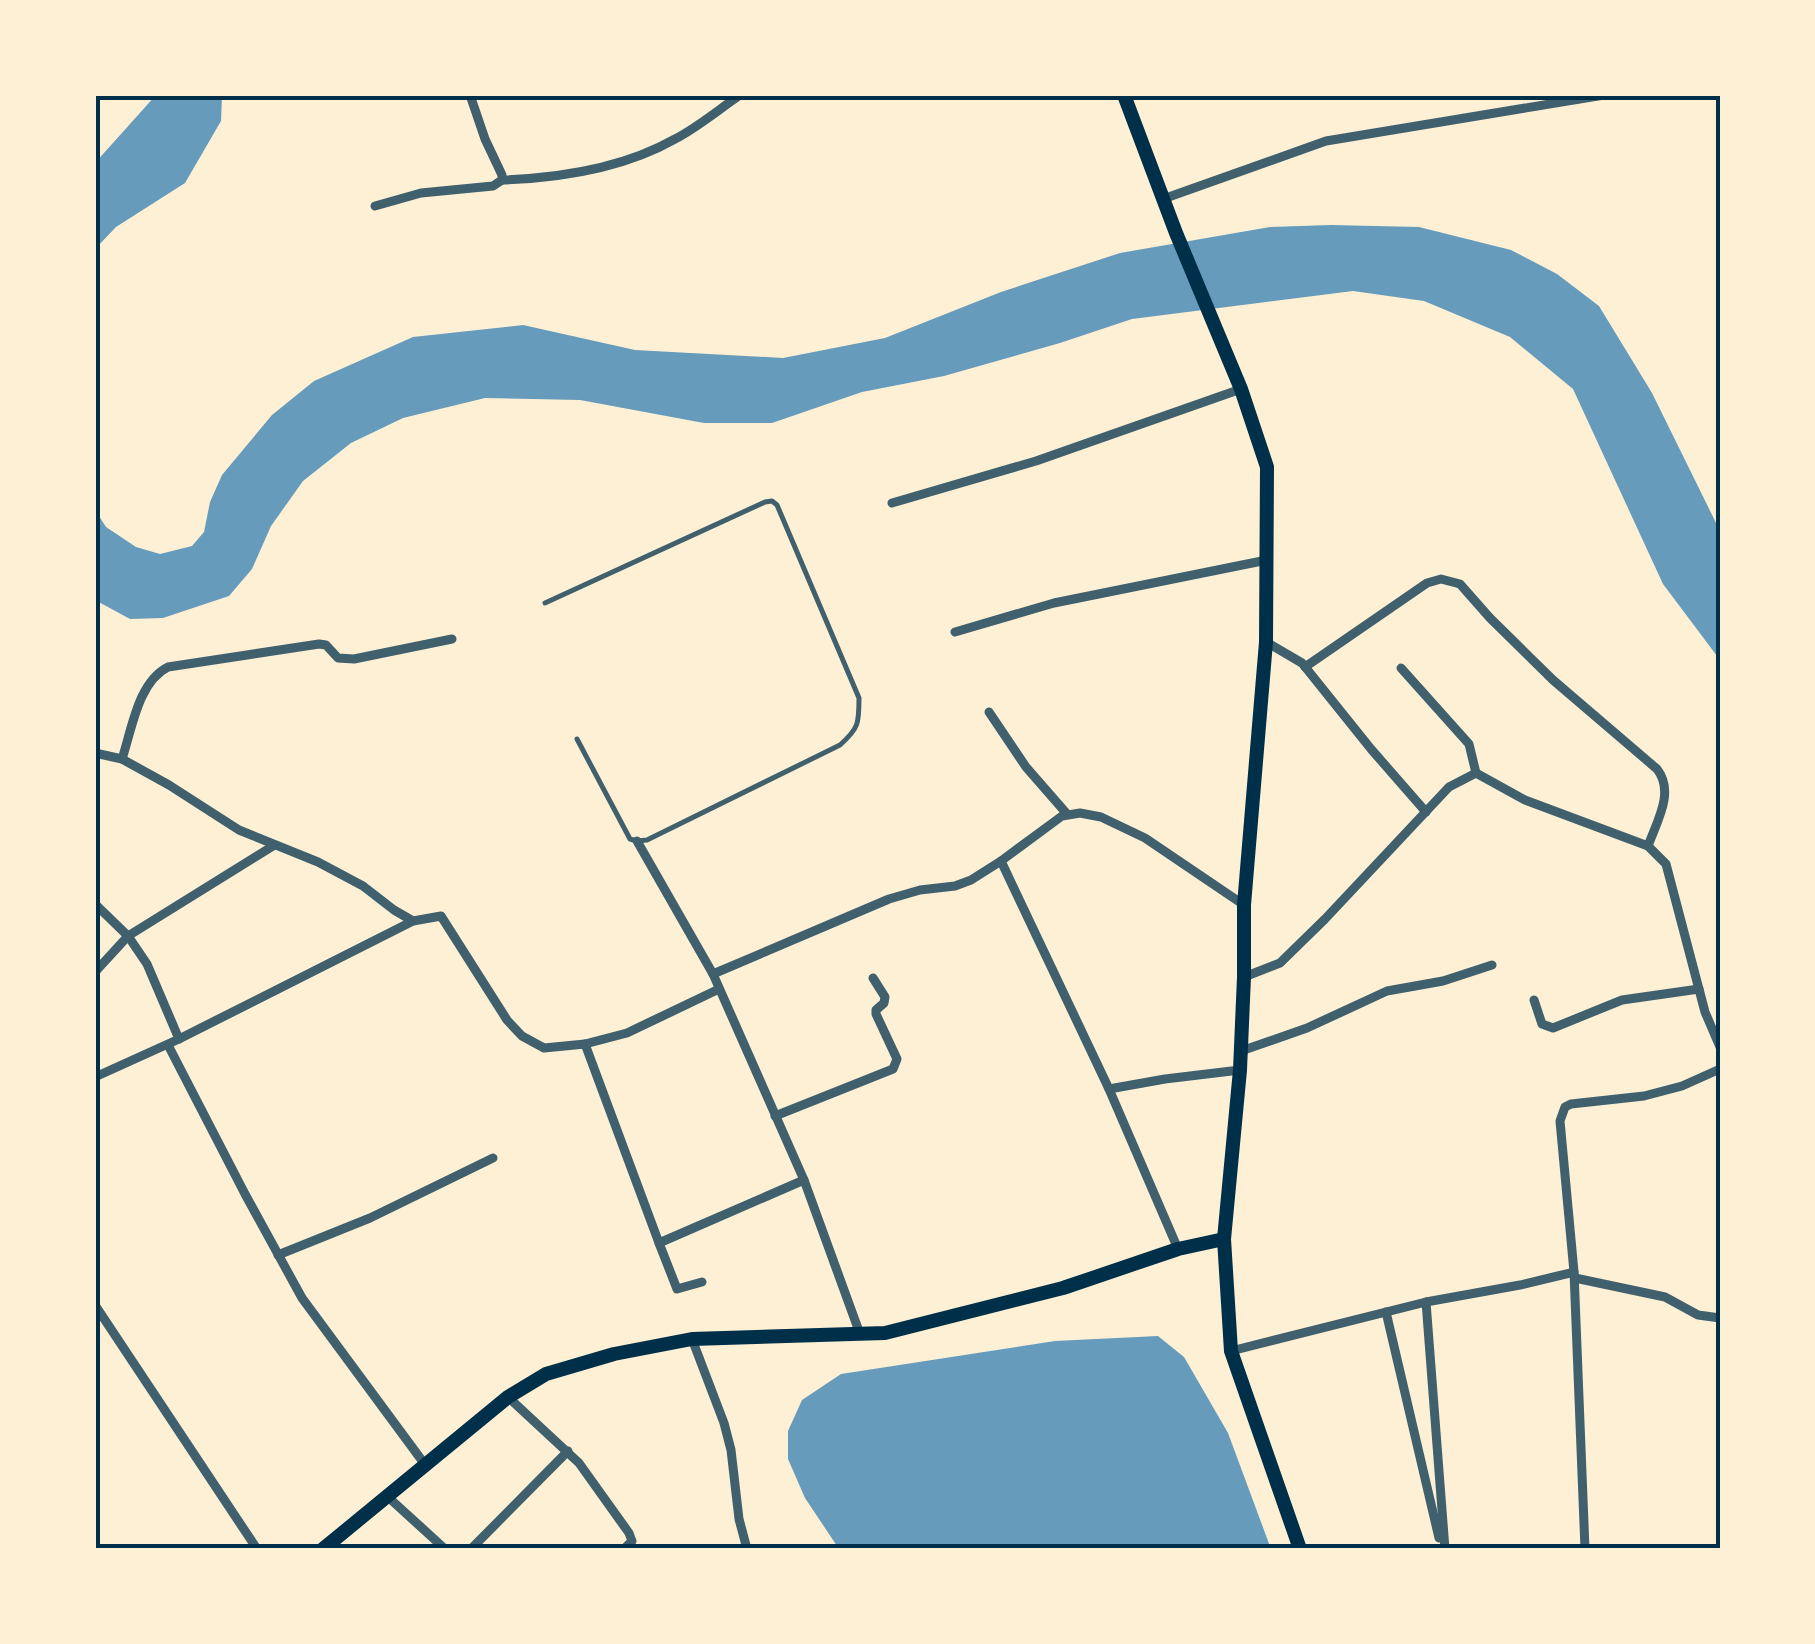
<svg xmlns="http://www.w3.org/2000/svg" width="1815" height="1644" font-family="'Fira Sans',sans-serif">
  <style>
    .water { fill: #669bbc }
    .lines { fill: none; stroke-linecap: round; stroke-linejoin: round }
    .service { stroke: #3f606c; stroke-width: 5 }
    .minor { stroke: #3f606c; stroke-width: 9 }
    .secondary { stroke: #003049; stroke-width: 14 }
    .neatline { fill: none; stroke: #003049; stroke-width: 4 }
  </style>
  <rect width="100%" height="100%" fill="#fdf0d5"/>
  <g class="water">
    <path d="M 156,95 L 222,95 L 221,121 L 185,183 L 116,227 L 95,249 L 95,163 Z"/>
    <path d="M 1331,225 L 1419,227 L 1511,250 L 1557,274 L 1599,306 L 1652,393 L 1720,531 L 1720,660 L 1663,584 L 1573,389 L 1510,337 L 1424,301 L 1353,291 L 1132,319 L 1060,343 L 944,376 L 862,392 L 772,423 L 704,423 L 580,400 L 485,398 L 403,418 L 351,443 L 303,481 L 271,526 L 252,569 L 229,596 L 163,618 L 130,619 L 95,600 L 95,510 L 106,527 L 136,547 L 160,554 L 192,546 L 204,532 L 210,502 L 222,475 L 272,415 L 314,381 L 413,337 L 523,325 L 635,350 L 783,358 L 885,338 L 1001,292 L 1120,253 L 1270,227 Z"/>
    <path d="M 1158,1336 L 1184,1357 L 1228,1433 L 1271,1549 L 839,1549 L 805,1498 L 788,1459 L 788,1431 L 802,1400 L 841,1374 L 1055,1341 Z"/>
  </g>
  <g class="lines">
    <path class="service" d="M 545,603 L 765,502 L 772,501 L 777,505 L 859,698 C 859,723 859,728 840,745 L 647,840 L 637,841 L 630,839 L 577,739"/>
    <g class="minor">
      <path d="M 502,180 C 560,178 624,168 675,139 C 698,127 718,110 740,95"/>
      <path d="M 1163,199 L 1326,141 L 1604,95"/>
      <path d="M 375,206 L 421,193 L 493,186 L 502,180 L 502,175 L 485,139 L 470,95"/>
      <path d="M 892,503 L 1036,461 L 1241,389"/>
      <path d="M 955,632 L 1054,603 L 1267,560"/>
      <path d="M 1266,642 L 1302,663 L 1371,749 L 1426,812"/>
      <path d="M 1305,667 L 1427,583 L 1441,579 L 1460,584 L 1490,618 L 1553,680 L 1657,769 C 1675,792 1657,821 1648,846"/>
      <path d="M 1401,668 L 1469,744 L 1476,773"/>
      <path d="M 989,712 L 1026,767 L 1067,814"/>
      <path d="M 95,753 L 122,759 L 169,785 L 239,830 L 318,862 L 363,886 L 394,910 L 413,921"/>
      <path d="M 122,759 C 132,729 138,682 168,667 L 319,644 L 326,645 L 338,658 L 354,659 L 452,639"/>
      <path d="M 637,841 L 713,974 L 804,1180 L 860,1334"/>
      <path d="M 1001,861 L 1109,1089 L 1178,1249"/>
      <path d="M 95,904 L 128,936 L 147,964 L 179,1039"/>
      <path d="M 95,972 L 128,936 L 273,846"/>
      <path d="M 713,974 L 889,899 L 920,890 L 955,886 L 971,880 L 1001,861 L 1062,816 L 1080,813 L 1101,817 L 1145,838 L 1244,905"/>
      <path d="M 1244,977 L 1280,963 L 1325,919 L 1449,787 L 1476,773 L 1525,800 L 1648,846 L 1666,864 L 1705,1012 L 1720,1047"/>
      <path d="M 1534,1000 L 1542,1024 L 1553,1028 L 1622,1000 L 1699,989"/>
      <path d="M 585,1044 L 659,1243 L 804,1180"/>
      <path d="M 168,1045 L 245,1194 L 302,1298 L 426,1466"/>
      <path d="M 1241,1051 L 1307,1028 L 1387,991 L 1443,981 L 1492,965"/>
      <path d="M 95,1077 L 179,1039 L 413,921 L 441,916 L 507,1020 L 522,1036 L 544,1048 L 585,1044 L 627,1033 L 719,989"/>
      <path d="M 1109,1089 L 1165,1079 L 1240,1070"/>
      <path d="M 775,1116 L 893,1069 L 897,1059 L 876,1014 L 876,1010 L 884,1003 L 885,997 L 873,978"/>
      <path d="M 659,1243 L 677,1289 L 702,1282"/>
      <path d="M 278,1255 L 370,1218 L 493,1158"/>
      <path d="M 1575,1278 L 1665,1297 L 1698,1315 L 1720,1318"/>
      <path d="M 1426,1302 L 1445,1549"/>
      <path d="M 95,1305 L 257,1549"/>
      <path d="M 1386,1312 L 1439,1538"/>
      <path d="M 692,1339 L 724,1423 L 731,1450 L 739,1519 L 747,1549"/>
      <path d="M 1231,1351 L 1426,1302 L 1520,1285 L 1574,1272"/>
      <path d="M 508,1397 L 579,1463 L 629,1533 L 632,1541 L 624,1549"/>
      <path d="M 388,1497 L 445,1549"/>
      <path d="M 471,1549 L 568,1451"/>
      <path d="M 1585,1549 L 1574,1272 L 1560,1121 L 1565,1107 L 1571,1104 L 1644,1096 L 1682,1086 L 1720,1069"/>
    </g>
    <g class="secondary">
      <path d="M 1124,95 L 1176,233 L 1241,389 L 1267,467 L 1266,642 L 1244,905 L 1244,977 L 1240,1070 L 1224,1239 L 1231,1351 L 1300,1549"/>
      <path d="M 323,1549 L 508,1397 L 546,1374 L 614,1354 L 692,1339 L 885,1333 L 1063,1288 L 1178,1249 L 1224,1239"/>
    </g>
  </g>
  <rect width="1815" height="1644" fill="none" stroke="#fdf0d5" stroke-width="195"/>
  <rect x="98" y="98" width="1620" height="1448" class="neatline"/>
</svg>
